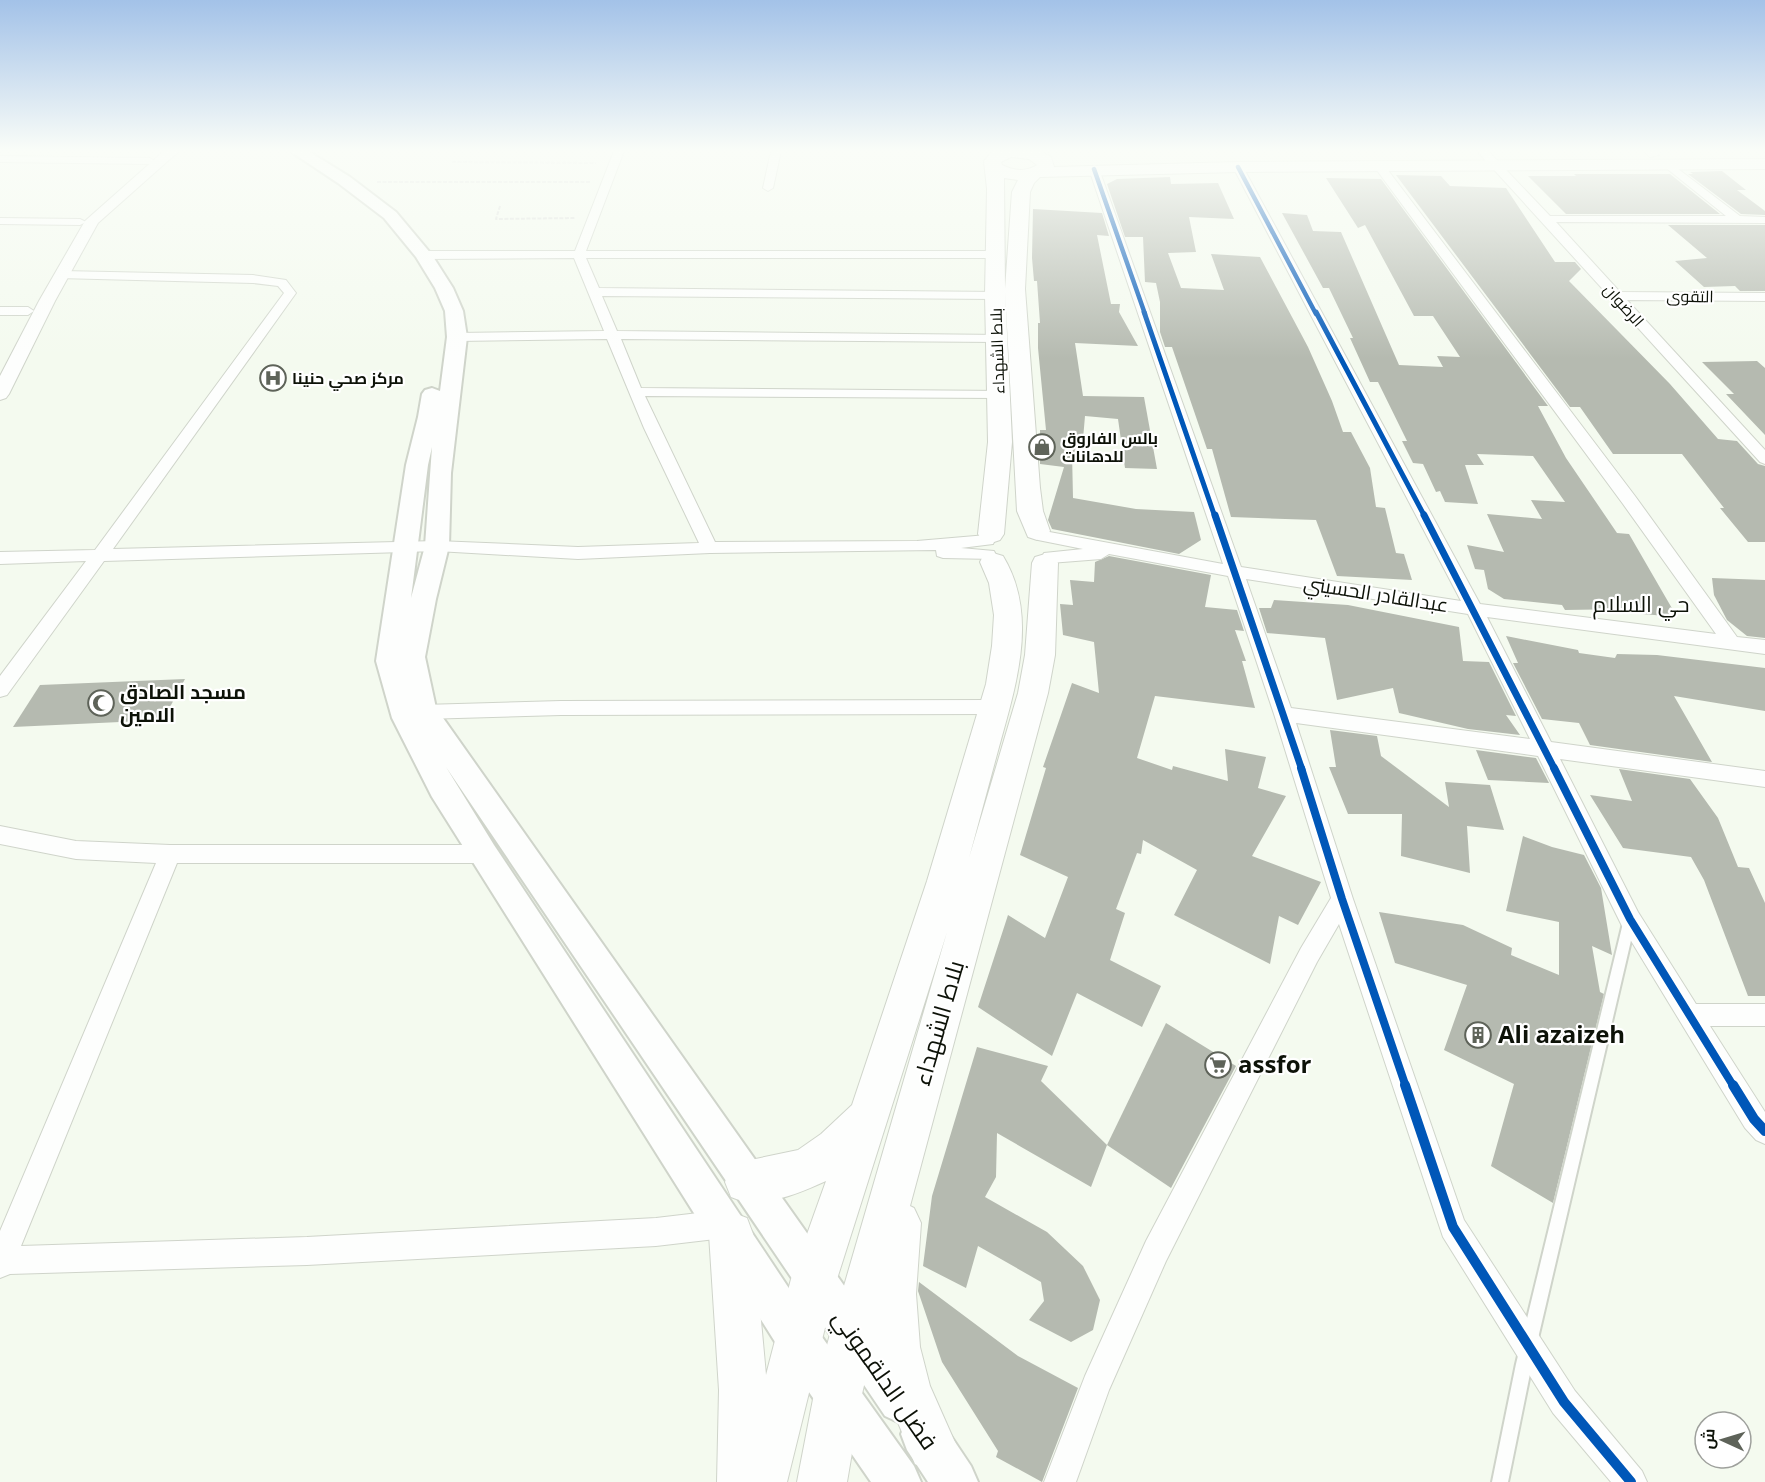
<svg xmlns="http://www.w3.org/2000/svg" width="1765" height="1482" font-family="'Open Sans',Cairo,sans-serif">
  <style>
    .building { fill: #b5bab0 }
    .lines { fill: none; stroke-linecap: round; stroke-linejoin: round }
    .service-casing { stroke: #cfd4ca; stroke-width: 4 }
    .minor-casing { stroke: #cfd4ca; stroke-width: 2 }
    .tertiary-casing { stroke: #cfd4ca; stroke-width: 2 }
    .secondary-casing { stroke: #cfd4ca; stroke-width: 4 }
    .primary-casing { stroke: #cfd4ca; stroke-width: 2 }
    .path { stroke: #dbddda; stroke-width: 2; stroke-dasharray: 4 1.5; stroke-linecap: butt }
    .service { fill: #fdfefd; fill-rule: evenodd }
    .minor { fill: #fdfefd; fill-rule: evenodd }
    .tertiary { fill: #fdfefd; fill-rule: evenodd }
    .secondary { fill: #fdfefd; fill-rule: evenodd }
    .primary { fill: #fdfefd; fill-rule: evenodd }
    .cycleway-far4-casing { stroke: #fff; stroke-width: 7 }
    .cycleway-far3-casing { stroke: #fff; stroke-width: 8 }
    .cycleway-far2-casing { stroke: #fff; stroke-width: 10 }
    .cycleway-far1-casing { stroke: #fff; stroke-width: 12 }
    .cycleway-casing { stroke: #fff; stroke-width: 14 }
    .cycleway-far4 { stroke: #0057b8; stroke-width: 4.5 }
    .cycleway-far3 { stroke: #0057b8; stroke-width: 5 }
    .cycleway-far2 { stroke: #0057b8; stroke-width: 7 }
    .cycleway-far1 { stroke: #0057b8; stroke-width: 8 }
    .cycleway { stroke: #0057b8; stroke-width: 10 }
    .labels { text-anchor: middle; stroke-width: 4.5; stroke-linejoin: round; paint-order: stroke }
    .far-street-label { font-size: 16px; fill: #0d1208; stroke: #fff }
    .far-poi-label { font-size: 16px; font-weight: bold; fill: #0d1208; stroke: #fff; text-anchor: start }
    .street-label { font-size: 20px; fill: #0d1208; stroke: #fff }
    .poi-label { font-size: 20px; font-weight: bold; fill: #0d1208; stroke: #fff; text-anchor: start }
    .quarter-label { font-size: 22px; fill: #0d1208; stroke: #fff }
    .near-street-label { font-size: 24px; fill: #0d1208; stroke: #fff }
    .near-poi-label { font-size: 24px; font-weight: bold; fill: #0d1208; stroke: #fff; text-anchor: start }
  </style>
  <rect width="100%" height="100%" fill="#f4faef"/>
  <g class="building">
    <path d="M 1722,171 L 1746,190 L 1737,190 L 1765,211 L 1765,215 L 1741,214 L 1688,174 L 1693,174 L 1690,172 Z"/>
    <path d="M 1574,174 L 1670,174 L 1720,214 L 1566,214 L 1528,176 L 1576,176 Z"/>
    <path d="M 1396,175 L 1441,176 L 1450,186 L 1506,188 L 1555,262 L 1575,262 L 1581,269 L 1569,281 L 1670,384 L 1718,439 L 1737,441 L 1758,464 L 1765,466 L 1765,542 L 1748,542 L 1720,508 L 1724,508 L 1682,454 L 1613,454 L 1580,407 L 1570,407 Z"/>
    <path d="M 1170,177 L 1171,184 L 1218,183 L 1234,219 L 1189,217 L 1196,252 L 1168,253 L 1181,288 L 1224,290 L 1211,254 L 1260,257 L 1308,347 L 1332,401 L 1343,432 L 1351,432 L 1370,468 L 1376,507 L 1385,508 L 1396,553 L 1404,554 L 1412,580 L 1337,576 L 1316,520 L 1231,517 L 1212,449 L 1207,449 L 1172,347 L 1165,347 L 1160,332 L 1160,302 L 1156,283 L 1145,282 L 1143,237 L 1125,237 L 1107,184 L 1117,179 Z"/>
    <path d="M 1326,178 L 1381,179 L 1548,406 L 1538,406 L 1566,458 L 1617,533 L 1629,534 L 1677,617 L 1631,613 L 1628,609 L 1565,610 L 1562,605 L 1504,599 L 1488,589 L 1484,570 L 1475,569 L 1467,545 L 1504,552 L 1487,514 L 1542,519 L 1531,500 L 1565,502 L 1533,456 L 1477,454 L 1484,465 L 1465,465 L 1478,504 L 1445,502 L 1440,491 L 1436,492 L 1423,464 L 1413,463 L 1402,441 L 1407,441 L 1378,382 L 1370,382 L 1350,338 L 1353,338 L 1329,288 L 1323,288 L 1282,213 L 1307,215 L 1313,231 L 1341,232 L 1399,365 L 1443,367 L 1437,356 L 1460,357 L 1433,316 L 1414,316 L 1365,225 L 1358,228 Z"/>
    <path d="M 1033,209 L 1102,213 L 1109,236 L 1097,235 L 1111,304 L 1120,304 L 1119,312 L 1138,346 L 1075,343 L 1083,396 L 1144,397 L 1157,469 L 1125,468 L 1118,419 L 1085,416 L 1082,451 L 1072,452 L 1073,498 L 1136,509 L 1194,512 L 1201,540 L 1179,554 L 1052,529 L 1048,520 L 1064,467 L 1040,464 L 1040,430 L 1046,430 L 1038,348 L 1038,323 L 1040,323 L 1037,281 L 1034,281 L 1032,258 Z"/>
    <path d="M 1668,225 L 1765,225 L 1765,291 L 1740,291 L 1735,286 L 1704,287 L 1675,261 L 1707,258 Z"/>
    <path d="M 1757,361 L 1765,368 L 1765,435 L 1726,394 L 1734,394 L 1702,362 Z"/>
    <path d="M 1109,556 L 1211,575 L 1205,607 L 1237,610 L 1244,631 L 1235,630 L 1246,661 L 1242,661 L 1255,708 L 1155,696 L 1137,758 L 1172,770 L 1173,766 L 1228,781 L 1225,749 L 1266,757 L 1258,788 L 1286,796 L 1252,856 L 1321,882 L 1298,925 L 1279,916 L 1270,964 L 1174,915 L 1197,870 L 1143,840 L 1141,854 L 1137,853 L 1116,909 L 1125,913 L 1110,960 L 1161,986 L 1142,1027 L 1077,993 L 1052,1056 L 978,1007 L 1008,915 L 1045,938 L 1068,877 L 1020,855 L 1046,768 L 1043,767 L 1072,683 L 1099,693 L 1094,642 L 1063,635 L 1060,604 L 1073,605 L 1070,580 L 1094,582 L 1095,562 Z"/>
    <path d="M 1712,578 L 1765,580 L 1765,638 L 1747,636 L 1727,620 L 1714,595 Z"/>
    <path d="M 1274,600 L 1348,605 L 1459,627 L 1463,661 L 1489,662 L 1516,716 L 1506,715 L 1520,735 L 1468,729 L 1399,713 L 1393,688 L 1337,700 L 1325,638 L 1267,633 L 1259,608 L 1271,608 Z"/>
    <path d="M 1506,636 L 1578,650 L 1579,653 L 1615,658 L 1617,654 L 1657,655 L 1765,668 L 1765,711 L 1674,696 L 1712,762 L 1590,745 L 1579,723 L 1542,719 L 1513,663 L 1518,663 Z"/>
    <path d="M 185,679 L 163,720 L 13,727 L 40,685 Z"/>
    <path d="M 1330,730 L 1377,736 L 1381,756 L 1449,807 L 1445,782 L 1490,785 L 1504,830 L 1467,826 L 1470,873 L 1401,856 L 1402,814 L 1348,814 L 1329,767 L 1336,767 Z"/>
    <path d="M 1476,750 L 1536,758 L 1549,783 L 1488,780 Z"/>
    <path d="M 1619,769 L 1690,779 L 1718,818 L 1738,867 L 1749,868 L 1765,903 L 1765,996 L 1748,996 L 1704,880 L 1691,857 L 1623,848 L 1590,795 L 1632,801 Z"/>
    <path d="M 1523,836 L 1552,847 L 1584,855 L 1601,888 L 1612,955 L 1592,946 L 1600,992 L 1604,994 L 1553,1203 L 1491,1166 L 1514,1084 L 1444,1050 L 1467,985 L 1395,963 L 1379,912 L 1463,925 L 1512,948 L 1511,955 L 1559,975 L 1559,922 L 1506,911 Z"/>
    <path d="M 1166,1023 L 1236,1066 L 1171,1188 L 1107,1145 Z"/>
    <path d="M 977,1047 L 1048,1066 L 1041,1081 L 1107,1145 L 1091,1187 L 997,1133 L 996,1177 L 985,1197 L 1047,1232 L 1083,1266 L 1100,1300 L 1093,1330 L 1071,1342 L 1029,1320 L 1044,1301 L 1041,1282 L 978,1246 L 966,1288 L 923,1266 L 932,1196 Z"/>
    <path d="M 919,1282 L 1018,1356 L 1078,1388 L 1042,1482 L 996,1457 L 998,1451 L 942,1362 L 918,1291 Z"/>
  </g>
  <g class="lines">
    <g class="service-casing">
      <path id="service" d="M 1630,914 L 1634,915 L 1636,919 L 1532,1364 L 1508,1482 L 1492,1482 L 1516,1364 L 1624,919 L 1626,915 Z"/>
    </g>
    <g class="minor-casing">
      <g id="minor">
        <path d="M 614,151 L 624,151 L 586,251 L 999,251 L 999,257 L 995,258 L 586,258 L 599,288 L 999,292 L 1001,295 L 999,298 L 995,299 L 602,296 L 617,331 L 1002,335 L 1004,338 L 997,342 L 621,339 L 641,388 L 1004,391 L 1006,394 L 999,398 L 645,396 L 715,542 L 917,541 L 987,535 L 993,536 L 995,540 L 993,544 L 961,548 L 994,551 L 996,555 L 994,559 L 943,558 L 937,556 L 936,550 L 710,553 L 578,559 L 437,551 L 104,561 L 7,695 L 0,697 L 0,676 L 86,561 L 0,564 L 0,552 L 95,550 L 284,293 L 278,286 L 253,283 L 58,278 L 56,275 L 62,271 L 253,275 L 286,280 L 296,293 L 113,549 L 437,541 L 578,547 L 699,543 L 644,428 L 607,339 L 457,341 L 450,337 L 457,333 L 604,331 L 574,258 L 423,259 L 417,255 L 423,251 L 575,251 Z"/>
        <path d="M 771,151 L 781,151 L 773,188 L 768,191 L 763,188 Z"/>
        <path d="M 1477,151 L 1488,151 L 1550,216 L 1726,216 L 1665,167 L 1664,165 L 1669,162 L 1740,216 L 1765,217 L 1765,223 L 1556,222 L 1620,292 L 1765,293 L 1765,301 L 1627,300 L 1765,450 L 1765,464 L 1760,462 Z"/>
        <path d="M 1644,151 L 1656,151 L 1659,155 L 1650,157 Z"/>
        <path d="M 0,156 L 150,158 L 155,161 L 150,164 L 0,162 Z"/>
        <path d="M 1238,164 L 1243,167 L 1480,604 L 1716,634 L 1623,504 L 1376,169 L 1376,165 L 1384,165 L 1635,496 L 1737,637 L 1765,640 L 1765,654 L 1487,617 L 1551,742 L 1765,771 L 1765,787 L 1560,759 L 1638,912 L 1696,1004 L 1765,1004 L 1765,1026 L 1710,1026 L 1765,1112 L 1765,1144 L 1756,1140 L 1745,1128 L 1622,926 L 1538,756 L 1296,723 L 1353,899 L 1464,1220 L 1575,1391 L 1642,1471 L 1647,1482 L 1611,1482 L 1553,1413 L 1443,1237 L 1339,924 L 1317,962 L 1166,1261 L 1109,1390 L 1076,1482 L 1044,1482 L 1085,1376 L 1146,1241 L 1301,948 L 1331,898 L 1274,714 L 1228,576 L 1109,554 L 1101,559 L 1050,563 L 1044,561 L 1042,557 L 1044,553 L 1083,549 L 1038,540 L 1036,536 L 1038,532 L 1044,531 L 1223,564 L 1089,169 L 1090,167 L 1099,169 L 1241,567 L 1461,601 L 1233,167 ZM 1246,579 L 1468,614 L 1530,739 L 1291,708 Z"/>
        <path d="M 0,218 L 80,219 L 86,222 L 80,225 L 0,224 Z"/>
        <path d="M 0,307 L 28,307 L 34,311 L 28,315 L 0,315 Z"/>
        <path d="M 993,700 L 1000,702 L 1002,707 L 1000,712 L 993,714 L 561,715 L 423,719 L 416,717 L 413,712 L 416,707 L 423,705 L 561,701 Z"/>
        <path d="M 0,826 L 76,841 L 170,845 L 483,845 L 491,848 L 494,854 L 491,860 L 483,863 L 177,863 L 21,1246 L 307,1237 L 656,1218 L 724,1210 L 734,1214 L 738,1224 L 734,1234 L 724,1238 L 656,1246 L 307,1265 L 10,1274 L 0,1278 L 0,1231 L 156,863 L 76,859 L 0,844 Z"/>
      </g>
    </g>
    <g class="tertiary-casing">
      <path id="tertiary" d="M 164,151 L 179,151 L 98,223 L 55,301 L 9,394 L 6,398 L 0,400 L 0,376 L 39,301 L 85,221 Z"/>
    </g>
    <g class="secondary-casing">
      <path id="secondary" d="M 290,151 L 308,151 L 350,177 L 396,212 L 432,255 L 453,288 L 463,311 L 467,337 L 451,473 L 449,546 L 436,599 L 425,657 L 436,708 L 915,1386 L 922,1401 L 916,1415 L 923,1412 L 939,1418 L 971,1466 L 978,1482 L 928,1482 L 907,1450 L 901,1434 L 907,1420 L 900,1423 L 885,1416 L 446,767 L 494,845 L 812,1323 L 914,1466 L 921,1482 L 871,1482 L 782,1353 L 432,797 L 392,718 L 376,661 L 406,465 L 418,417 L 422,394 L 425,390 L 432,388 L 440,391 L 447,337 L 445,311 L 435,288 L 416,257 L 384,218 L 338,183 ZM 432,447 L 425,546 L 411,598 L 428,465 Z"/>
    </g>
    <g class="primary-casing">
      <g id="primary">
        <path d="M 993,151 L 1040,151 L 1051,157 L 1054,167 L 1238,162 L 1765,159 L 1765,169 L 1238,172 L 1040,177 L 1034,183 L 1030,192 L 1025,289 L 1040,488 L 1043,511 L 1050,531 L 1046,537 L 1037,540 L 1028,537 L 1017,511 L 1005,290 L 1012,442 L 1004,534 L 1000,540 L 991,543 L 982,540 L 978,534 L 988,442 L 985,295 L 987,189 L 984,161 ZM 1011,157 L 1029,159 L 1037,165 C 1026,172 1014,171 1002,165 L 1001,162 ZM 1004,178 L 1018,180 L 1012,192 L 1005,289 Z"/>
        <path d="M 993,553 L 1003,556 C 1039,615 1016,685 999,747 C 989,784 979,821 969,858 L 1018,693 L 1025,655 L 1032,563 L 1035,557 L 1045,554 L 1055,557 L 1058,563 L 1055,655 L 1048,693 L 910,1206 L 914,1208 L 921,1223 L 916,1294 L 920,1347 L 930,1386 L 957,1447 L 949,1464 L 932,1472 L 915,1464 L 883,1386 L 873,1347 L 862,1394 L 847,1482 L 797,1482 L 814,1394 L 830,1334 L 947,932 L 837,1279 L 787,1482 L 717,1482 L 719,1390 L 709,1234 L 715,1218 L 731,1212 L 747,1218 L 753,1234 L 766,1375 L 791,1279 L 826,1181 C 797,1194 761,1210 731,1197 L 725,1182 L 731,1167 L 746,1161 L 798,1150 L 821,1134 L 852,1105 L 927,881 L 986,684 L 992,646 L 994,615 L 989,583 L 980,562 L 983,556 Z"/>
      </g>
    </g>
    <g class="path">
      <path d="M 452,162 L 596,163"/>
      <path d="M 377,182 L 591,182"/>
      <path d="M 500,206 L 496,219 L 575,218"/>
    </g>
    <use href="#service" class="service"/>
    <use href="#minor" class="minor"/>
    <use href="#tertiary" class="tertiary"/>
    <use href="#secondary" class="secondary"/>
    <use href="#primary" class="primary"/>
    <g class="cycleway-far4-casing">
      <g id="cycleway-far4">
        <path d="M 1238,167 L 1316,314"/>
        <path d="M 1094,169 L 1145,314"/>
      </g>
    </g>
    <g class="cycleway-far3-casing">
      <g id="cycleway-far3">
        <path d="M 1144,312 L 1215,517"/>
        <path d="M 1316,312 L 1425,517"/>
      </g>
    </g>
    <g class="cycleway-far2-casing">
      <g id="cycleway-far2">
        <path d="M 1215,515 L 1302,770"/>
        <path d="M 1424,515 L 1555,770"/>
      </g>
    </g>
    <g class="cycleway-far1-casing">
      <g id="cycleway-far1">
        <path d="M 1301,768 L 1342,899 L 1406,1087"/>
        <path d="M 1554,768 L 1630,919 L 1734,1087"/>
      </g>
    </g>
    <g class="cycleway-casing">
      <g id="cycleway">
        <path d="M 1405,1085 L 1453,1227 L 1564,1402 L 1631,1482"/>
        <path d="M 1733,1085 L 1754,1119 L 1765,1131"/>
      </g>
    </g>
    <use href="#cycleway-far4" class="cycleway-far4"/>
    <use href="#cycleway-far3" class="cycleway-far3"/>
    <use href="#cycleway-far2" class="cycleway-far2"/>
    <use href="#cycleway-far1" class="cycleway-far1"/>
    <use href="#cycleway" class="cycleway"/>
  </g>
  <linearGradient id="sky" x2="0" y2="1"><stop stop-color="#a3c2e8"/><stop offset="0.42" stop-color="#fafdf8"/><stop offset="1" stop-color="#fafdf8" stop-opacity="0"/></linearGradient>
  <rect width="1765" height="359" fill="url(#sky)"/>
  <defs>
    <g id="hospital-ring" transform="scale(1.35)"><circle r="9.5" fill="#fff" stroke="#5e6359" stroke-width="1.5"/><path d="M-5-5h3v3.5h4V-5h3V5h-3V1.5h-4V5h-3Z" fill="#5e6359"/></g>
    <g id="shop-ring" transform="scale(1.35)"><circle r="9.5" fill="#fff" stroke="#5e6359" stroke-width="1.5"/><path d="M-5-2.5h2.3a2.7 3.5 0 0 1 5.4 0H5L5.5 6h-11ZM-1.5-2.5h3a1.5 2.3 0 0 0-3 0Z" fill="#5e6359"/></g>
    <g id="mosque-ring" transform="scale(1.35)"><circle r="9.5" fill="#fff" stroke="#5e6359" stroke-width="1.5"/><path d="M3.5-4.9A6 6 0 1 0 3.5 4.9A5 5 0 1 1 3.5-4.9Z" fill="#5e6359"/></g>
    <g id="building-ring" transform="scale(1.35)"><circle r="9.5" fill="#fff" stroke="#5e6359" stroke-width="1.5"/><path d="M-4-6H4V6H1V3H-1V6H-4ZM-2.5-4.3h1.7v1.8h-1.7ZM.8-4.3h1.7v1.8H.8ZM-2.5-1h1.7V.8h-1.7ZM.8-1h1.7V.8H.8Z" fill="#5e6359"/></g>
    <g id="supermarket-ring" transform="scale(1.35)"><circle r="9.5" fill="#fff" stroke="#5e6359" stroke-width="1.5"/><path d="M-6-5.5h2.5l.6 2H6L4.5 2H-2.5L-4.4-4H-6ZM-1.5 3.2a1.3 1.3 0 1 0 .1 0ZM3 3.2a1.3 1.3 0 1 0 .1 0Z" fill="#5e6359"/></g>
  </defs>
  <g fill-rule="evenodd">
    <use href="#hospital-ring" x="273" y="378"/>
    <use href="#shop-ring" x="1042" y="447"/>
    <use href="#mosque-ring" x="101" y="703"/>
    <use href="#building-ring" x="1478" y="1035"/>
    <use href="#supermarket-ring" x="1218" y="1065"/>
  </g>
  <g class="labels">
    <g class="far-street-label">
      <text transform="translate(1690 296) rotate(1)" y="6">التقوى</text>
      <text transform="translate(1624 305) rotate(48)" y="6">الرضوان</text>
      <text transform="translate(997 351) rotate(-92)" y="6">بلاط الشهداء</text>
    </g>
    <g class="far-poi-label">
      <text x="292" y="384">مركز صحي حنينا</text>
      <text x="1062" y="444">بالس الفاروق<tspan x="1062" dy="18">للدهانات</tspan></text>
    </g>
    <g class="street-label">
      <text transform="translate(1376 594) rotate(9)" y="7">عبدالقادر الحسيني</text>
    </g>
    <g class="poi-label">
      <text x="120" y="699">مسجد الصادق<tspan x="120" dy="23">الامين</tspan></text>
    </g>
    <g class="quarter-label">
      <text x="1641" y="612">حي السلام</text>
    </g>
    <g class="near-street-label">
      <text transform="translate(939 1023) rotate(-74)" y="8">بلاط الشهداء</text>
      <text transform="translate(885 1380) rotate(55)" y="8">فضل الدلقموني</text>
    </g>
    <g class="near-poi-label">
      <text x="1498" y="1043">Ali azaizeh</text>
      <text x="1238" y="1073">assfor</text>
    </g>
  </g>
  <g transform="translate(1723 1440) rotate(274)"><circle r="28" fill="#ffffff" stroke="#9ea09c" stroke-width="1.5"/>
  <path d="M0-4.5L10 22L0 15L-10 22Z" fill="#5e6359"/>
  <text y="-9" font-size="16" font-weight="bold" text-anchor="middle" fill="#0d1208">ش</text>
  </g>
</svg>
